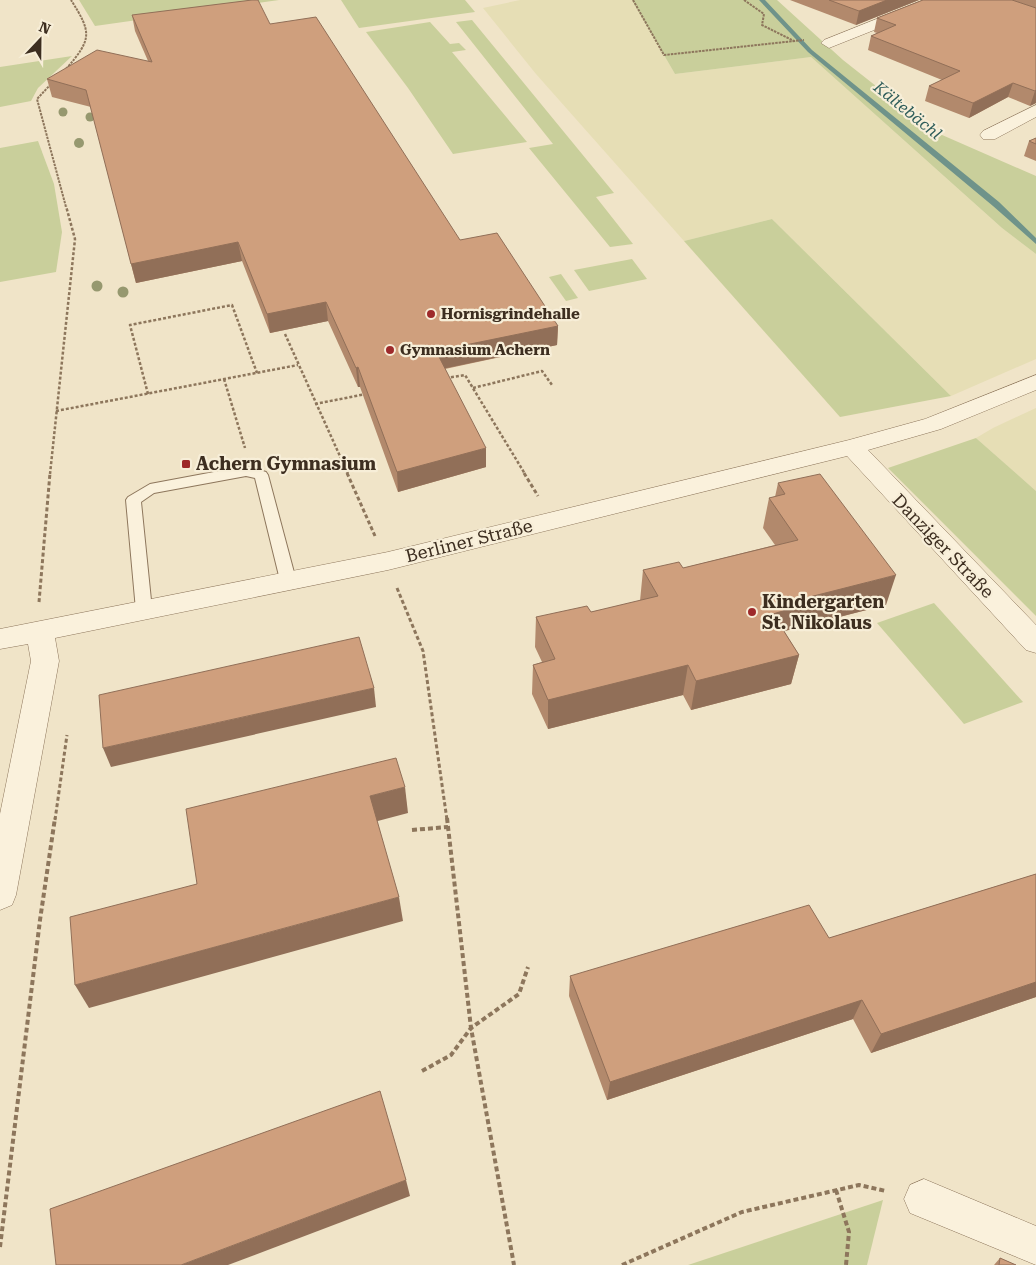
<svg xmlns="http://www.w3.org/2000/svg" width="1036" height="1265" font-family="'Roboto Serif',serif">
  <style>
    .farmland { fill: #e6deb5 }
    .green { fill: #c9cf9b }
    .lines { fill: none; stroke-linecap: round; stroke-linejoin: round }
    .stream { fill: #6f938a; fill-rule: evenodd }
    .service-casing { stroke: #8d765c; stroke-width: 2 }
    .minor-casing { stroke: #8d765c; stroke-width: 1 }
    .path-far3 { stroke: #8d765c; stroke-width: 2; stroke-dasharray: 2.5 1; stroke-linecap: butt }
    .path-far2 { stroke: #8d765c; stroke-width: 2.5; stroke-dasharray: 3 2; stroke-linecap: butt }
    .path-far1 { stroke: #8d765c; stroke-width: 3; stroke-dasharray: 4 2.5; stroke-linecap: butt }
    .path { stroke: #8d765c; stroke-width: 4; stroke-dasharray: 5 3; stroke-linecap: butt }
    .service { fill: #faf1dc; fill-rule: evenodd }
    .minor { fill: #faf1dc; fill-rule: evenodd }
    .tree { fill: #96986f }
    .wall { fill: #b2896c }
    .shaded-wall { fill: #916f58 }
    .building { fill: #cf9f7d; stroke: #916f58 }
    .poi-dot { fill: #9e2a2b; stroke: #f7eed8; stroke-width: 2 }
    .labels { text-anchor: middle; stroke-width: 4.5; stroke-linejoin: round; paint-order: stroke }
    .far-poi-label { font-size: 15px; font-weight: bold; fill: #3d2e20; stroke: #f7eed8; text-anchor: start }
    .far-water-label { font-size: 16px; font-style: italic; fill: #2f5d5a; stroke: #f7eed8 }
    .poi-label { font-size: 18px; font-weight: bold; fill: #3d2e20; stroke: #f7eed8; text-anchor: start }
    .street-label { font-size: 18px; fill: #3d2e20; stroke: #f7eed8 }
  </style>
  <rect width="100%" height="100%" fill="#f0e4c8"/>
  <g class="farmland">
    <path d="M 520,0 L 632,0 L 675,74 L 811,57 L 1002,228 L 1036,254 L 1036,359 L 951,396 L 772,219 L 684,241 L 536,74 L 483,8 Z"/>
    <path d="M 1036,408 L 1036,491 L 976,438 L 993,428 Z"/>
  </g>
  <g class="green">
    <path d="M 79,0 L 279,0 L 95,26 Z"/>
    <path d="M 341,0 L 465,0 L 475,12 L 359,28 Z"/>
    <path d="M 632,0 L 777,0 L 843,60 L 933,131 L 1036,176 L 1036,254 L 1002,228 L 811,57 L 675,74 Z"/>
    <path d="M 472,20 L 614,193 L 596,197 L 633,244 L 610,247 L 529,148 L 553,144 L 456,22 Z"/>
    <path d="M 430,22 L 450,44 L 459,43 L 466,50 L 452,52 L 527,142 L 453,154 L 408,88 L 366,32 Z"/>
    <path d="M 72,56 L 38,88 L 31,101 L 0,107 L 0,67 Z"/>
    <path d="M 38,141 L 54,184 L 62,232 L 56,272 L 0,282 L 0,148 Z"/>
    <path d="M 772,219 L 951,396 L 840,417 L 684,241 Z"/>
    <path d="M 632,259 L 647,279 L 589,291 L 574,270 Z"/>
    <path d="M 561,274 L 578,298 L 566,301 L 549,277 Z"/>
    <path d="M 976,438 L 1036,491 L 1036,616 L 888,468 Z"/>
    <path d="M 934,603 L 1023,702 L 964,724 L 877,623 Z"/>
    <path d="M 883,1200 L 867,1265 L 688,1265 Z"/>
  </g>
  <g class="lines">
    <path class="stream" d="M 759,0 L 765,0 L 812,50 L 999,202 L 1036,238 L 1036,244 L 993,206 L 808,52 Z"/>
    <g class="service-casing">
      <path id="service" d="M 246,466 L 266,472 L 268,475 L 296,580 L 294,584 L 282,584 L 280,580 L 255,478 L 246,476 L 154,493 L 141,502 L 152,610 L 150,614 L 138,614 L 136,610 L 126,500 L 128,497 L 150,484 Z"/>
    </g>
    <g class="minor-casing">
      <g id="minor">
        <path d="M 924,0 L 944,0 L 942,3 L 834,46 L 829,48 L 821,43 L 824,40 Z"/>
        <path d="M 1036,105 L 1036,117 L 995,139 L 983,139 L 980,135 L 983,131 Z"/>
        <path d="M 1036,375 L 1036,390 L 941,429 L 868,450 L 1036,625 L 1036,653 L 1026,650 L 847,456 L 388,570 L 55,638 L 59,661 L 16,895 L 12,905 L 0,910 L 0,814 L 31,661 L 28,644 L 0,649 L 0,629 L 388,552 L 849,440 L 925,419 Z"/>
        <path d="M 924,1179 L 1036,1226 L 1036,1265 L 910,1213 L 904,1199 L 910,1185 Z"/>
      </g>
    </g>
    <g class="path-far3">
      <path d="M 633,0 L 664,55 L 804,40"/>
      <path d="M 744,0 L 764,14 L 762,25 L 794,41"/>
      <path d="M 66,69 C 92,39 92,33 71,0"/>
      <path d="M 51,84 L 37,99 L 66,207"/>
    </g>
    <g class="path-far2">
      <path d="M 285,334 L 348,474"/>
      <path d="M 446,378 L 465,375 L 525,474"/>
      <path d="M 224,379 L 245,448"/>
      <path d="M 473,388 L 542,371 L 552,385"/>
      <path d="M 148,394 L 130,325 L 232,305 L 257,373"/>
      <path d="M 315,404 L 366,394"/>
      <path d="M 56,411 L 298,365"/>
      <path d="M 50,474 L 75,239 L 66,206"/>
    </g>
    <g class="path-far1">
      <path d="M 347,473 L 375,536"/>
      <path d="M 524,473 L 538,496"/>
      <path d="M 397,588 L 423,651 L 447,820"/>
      <path d="M 39,602 L 50,473"/>
      <path d="M 55,820 L 67,735"/>
    </g>
    <g class="path">
      <path d="M 447,818 L 471,1028 L 514,1265"/>
      <path d="M 412,830 L 448,827"/>
      <path d="M 422,1071 L 451,1055 L 471,1028 L 519,994 L 528,967"/>
      <path d="M 836,1190 L 849,1232 L 846,1265"/>
      <path d="M 0,1247 L 40,920 L 55,818"/>
      <path d="M 622,1265 L 742,1212 L 859,1185 L 886,1191"/>
    </g>
    <use href="#service" class="service"/>
    <use href="#minor" class="minor"/>
  </g>
  <g class="tree">
    <circle cx="63" cy="112" r="4.5"/>
    <circle cx="90" cy="117" r="4.5"/>
    <circle cx="79" cy="143" r="5"/>
    <circle cx="97" cy="286" r="5.5"/>
    <circle cx="123" cy="292" r="5.5"/>
  </g>
  <g class="wall">
    <path d="M 790,0 L 919,0 L 856,25 Z"/>
    <path d="M 923,0 L 1036,0 L 1036,103 L 1030,106 L 1008,97 L 969,118 L 925,101 L 929,86 L 942,80 L 868,50 L 871,36 L 877,33 L 874,32 L 877,18 Z"/>
    <path d="M 132,15 L 270,24 L 460,240 L 558,326 L 557,345 L 445,369 L 486,467 L 398,492 L 360,387 L 358,387 L 328,321 L 270,333 L 242,261 L 136,283 L 91,107 L 52,97 L 47,79 L 148,61 L 135,31 Z"/>
    <path d="M 1036,138 L 1036,161 L 1024,156 L 1029,141 Z"/>
    <path d="M 778,483 L 886,605 L 784,631 L 799,655 L 791,684 L 691,710 L 683,695 L 548,729 L 532,694 L 533,665 L 542,662 L 535,647 L 536,617 L 591,612 L 640,601 L 643,570 L 683,568 L 775,545 L 763,528 L 769,498 L 775,497 Z"/>
    <path d="M 1036,874 L 1036,997 L 871,1053 L 853,1019 L 607,1100 L 569,996 L 570,976 L 829,938 Z"/>
    <path d="M 1000,1258 L 1016,1265 L 994,1265 Z"/>
  </g>
  <g class="shaded-wall">
    <path d="M 887,0 L 919,0 L 856,25 L 859,11 Z"/>
    <path d="M 1013,83 L 1008,97 L 969,118 L 973,103 Z"/>
    <path d="M 1036,90 L 1036,103 L 1030,106 L 1035,91 Z"/>
    <path d="M 238,242 L 242,261 L 136,283 L 131,264 Z"/>
    <path d="M 326,302 L 328,321 L 270,333 L 267,314 Z"/>
    <path d="M 558,326 L 557,345 L 437,370 L 436,351 Z"/>
    <path d="M 358,367 L 360,387 L 358,387 L 356,368 Z"/>
    <path d="M 486,448 L 486,467 L 398,492 L 397,472 Z"/>
    <path d="M 896,575 L 886,605 L 781,632 L 773,614 L 782,604 Z"/>
    <path d="M 799,655 L 791,684 L 691,710 L 696,681 Z"/>
    <path d="M 688,665 L 683,695 L 548,729 L 548,700 Z"/>
    <path d="M 374,688 L 376,707 L 111,767 L 103,748 Z"/>
    <path d="M 405,787 L 408,813 L 374,822 L 370,796 Z"/>
    <path d="M 399,897 L 403,921 L 89,1008 L 75,985 Z"/>
    <path d="M 1036,982 L 1036,997 L 871,1053 L 881,1034 Z"/>
    <path d="M 862,1000 L 853,1019 L 607,1100 L 610,1082 Z"/>
    <path d="M 406,1180 L 410,1196 L 228,1265 L 181,1265 Z"/>
  </g>
  <g class="building">
    <path d="M 252,0 L 258,0 L 270,24 L 316,17 L 460,240 L 497,233 L 558,326 L 436,351 L 486,448 L 397,472 L 358,367 L 356,368 L 326,302 L 267,314 L 238,242 L 131,264 L 86,90 L 47,79 L 97,50 L 152,62 L 132,15 Z"/>
    <path d="M 829,0 L 887,0 L 859,11 Z"/>
    <path d="M 923,0 L 1012,0 L 1036,8 L 1036,90 L 1035,91 L 1013,83 L 973,103 L 929,86 L 960,71 L 871,36 L 896,25 L 877,18 Z"/>
    <path d="M 1036,138 L 1036,144 L 1029,141 Z"/>
    <path d="M 820,474 L 896,575 L 782,604 L 786,610 L 773,614 L 799,655 L 696,681 L 688,665 L 548,700 L 533,665 L 555,659 L 536,617 L 587,606 L 591,612 L 658,596 L 643,570 L 679,562 L 683,568 L 798,540 L 769,498 L 785,494 L 778,483 Z"/>
    <path d="M 359,637 L 374,688 L 103,748 L 99,695 Z"/>
    <path d="M 396,758 L 405,787 L 370,796 L 399,897 L 75,985 L 70,917 L 197,884 L 186,809 Z"/>
    <path d="M 1036,874 L 1036,982 L 881,1034 L 862,1000 L 610,1082 L 570,976 L 809,905 L 829,938 Z"/>
    <path d="M 380,1091 L 406,1180 L 181,1265 L 56,1265 L 50,1209 Z"/>
    <path d="M 1000,1258 L 1016,1265 L 999,1265 Z"/>
  </g>
  <g class="poi-dot">
    <circle cx="431" cy="314" r="5"/>
    <circle cx="390" cy="350" r="5"/>
    <rect x="181" y="459" width="10" height="10" rx="2.5"/>
    <circle cx="752" cy="612" r="5"/>
  </g>
  <g class="labels">
    <g class="far-poi-label">
      <text x="441" y="319">Hornisgrindehalle</text>
      <text x="400" y="355">Gymnasium Achern</text>
    </g>
    <g class="far-water-label">
      <text transform="translate(908 110) rotate(39)" y="6">Kältebächl</text>
    </g>
    <g class="poi-label">
      <text x="196" y="470">Achern Gymnasium</text>
      <text x="762" y="608">Kindergarten<tspan x="762" dy="21">St. Nikolaus</tspan></text>
    </g>
    <g class="street-label">
      <text transform="translate(469 541) rotate(-14)" y="6">Berliner Straße</text>
      <text transform="translate(943 546) rotate(46)" y="6">Danziger Straße</text>
    </g>
  </g>
  <g transform="translate(40 40) rotate(22)" stroke="#f7eed8" stroke-width="4" paint-order="stroke">
  <path d="M0-4L9 19L0 12L-9 19Z" fill="#3d2e20"/>
  <text y="-8" font-size="14" font-weight="bold" text-anchor="middle" fill="#3d2e20">N</text>
  </g>
</svg>
